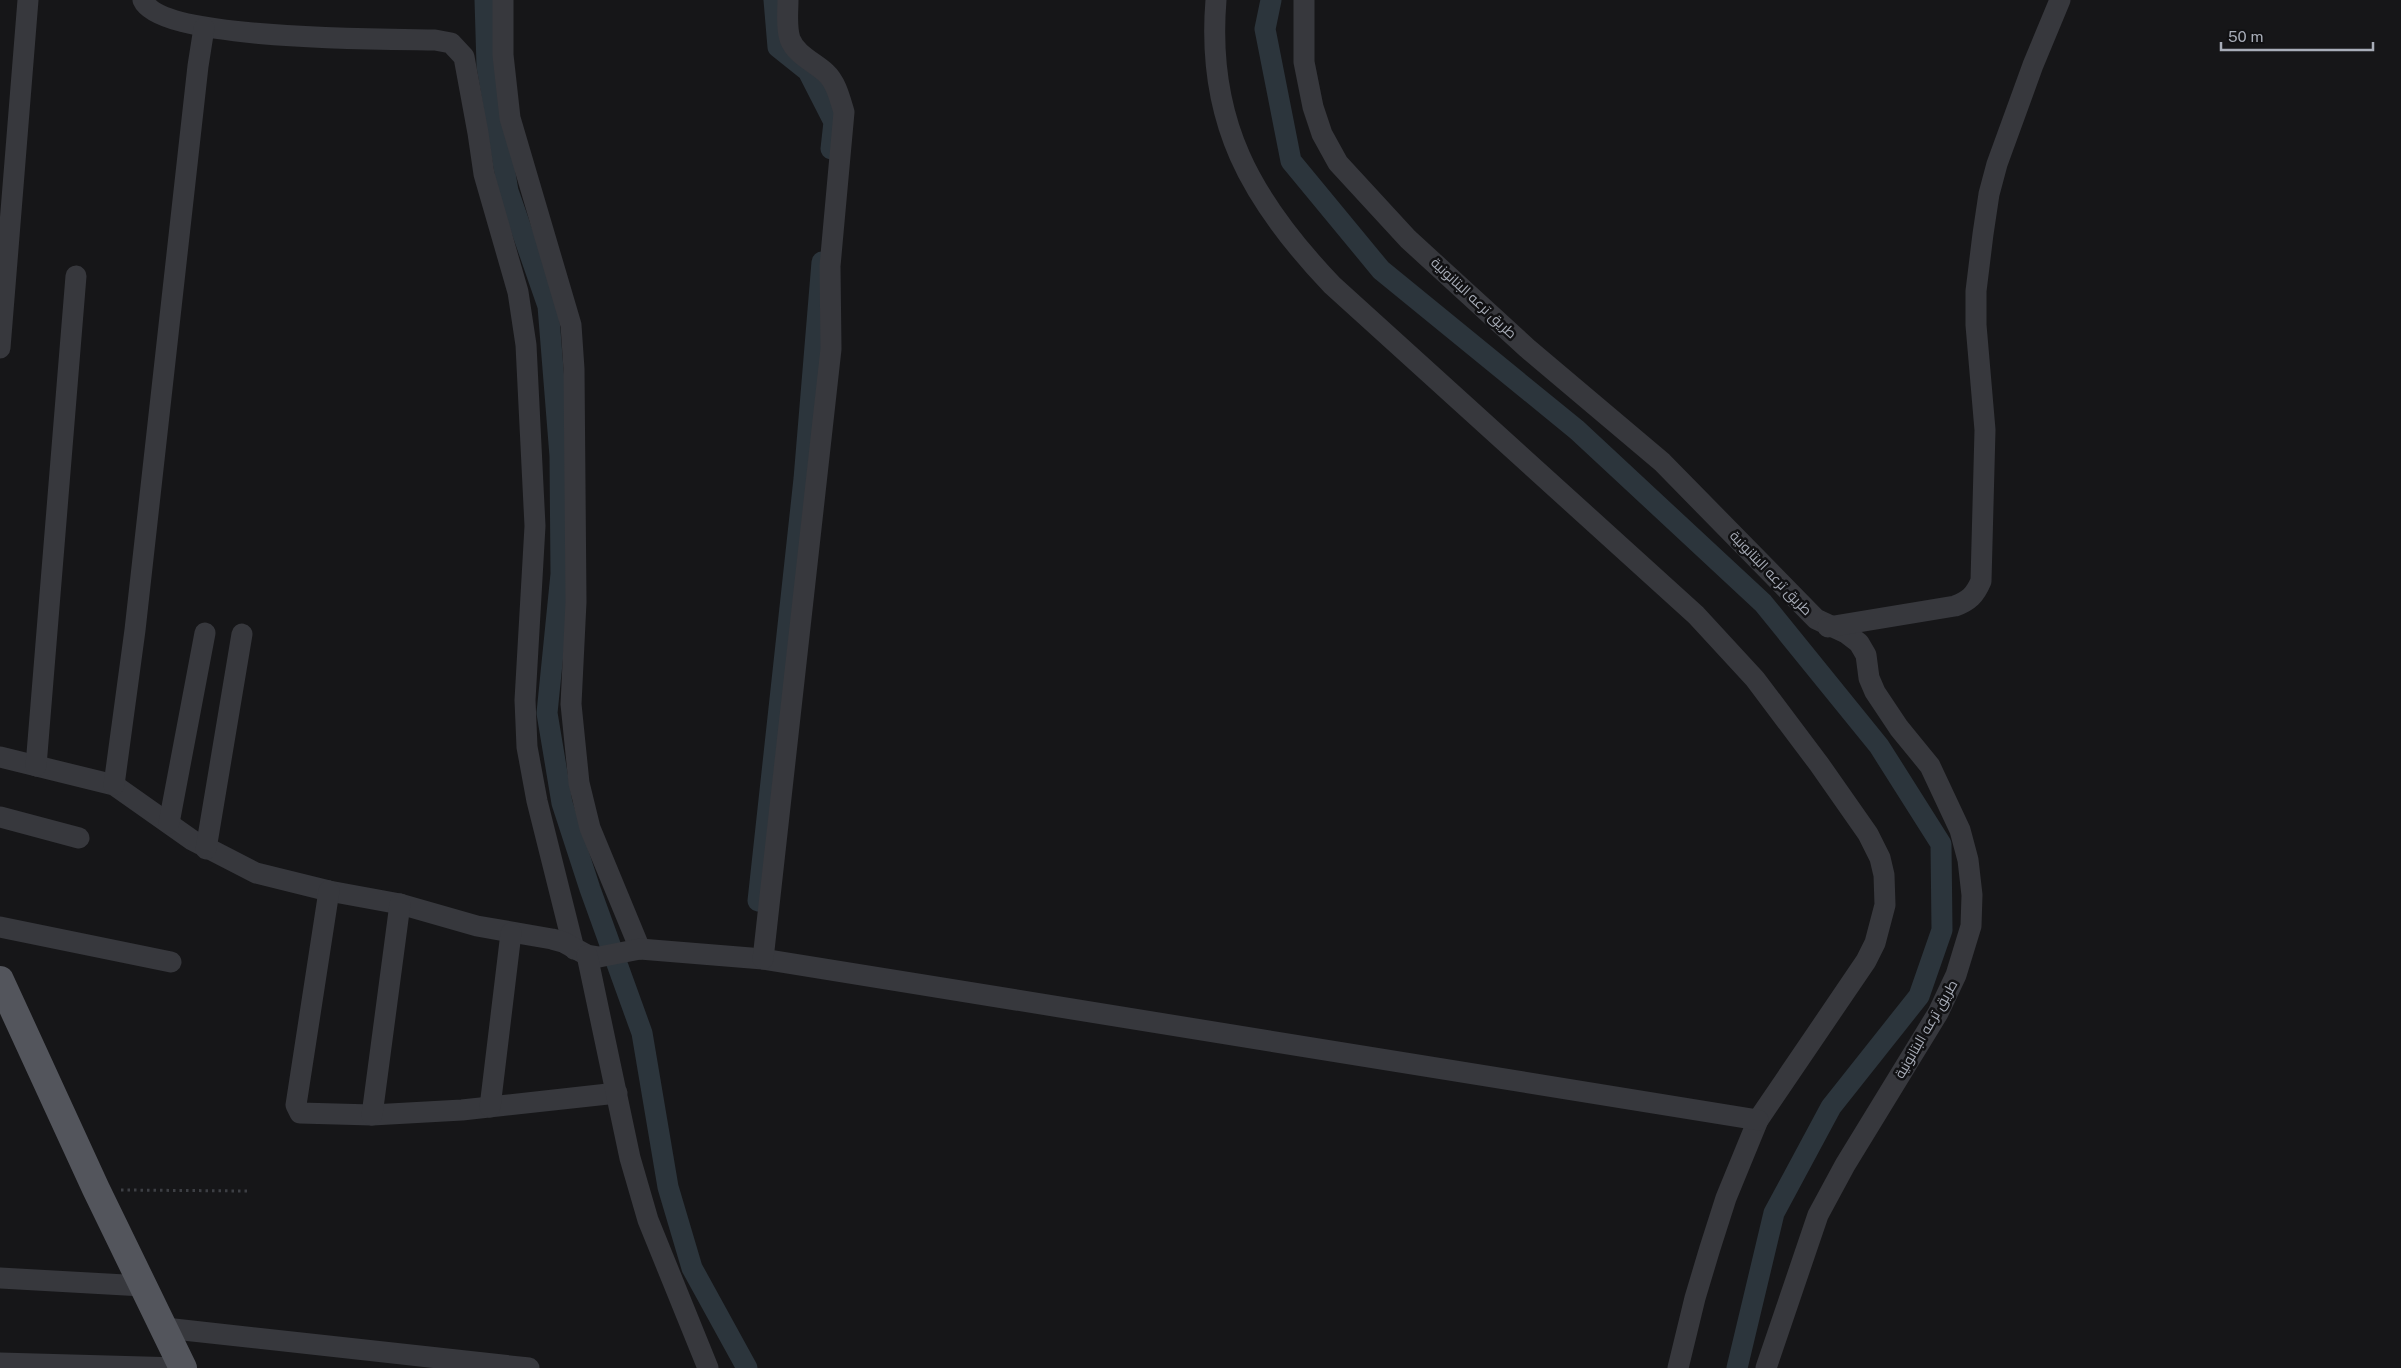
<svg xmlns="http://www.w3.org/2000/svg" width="2401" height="1368" font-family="'Public Sans',Cairo,sans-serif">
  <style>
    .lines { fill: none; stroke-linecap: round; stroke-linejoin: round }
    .canal { stroke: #2c353c; stroke-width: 21 }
    .path { stroke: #3d3f44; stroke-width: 3; stroke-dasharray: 2.5 4; stroke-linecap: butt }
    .minor { stroke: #37383d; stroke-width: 21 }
    .major { stroke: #53555c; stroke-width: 28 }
    .labels { text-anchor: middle; stroke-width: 5; stroke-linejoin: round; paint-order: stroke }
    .street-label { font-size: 14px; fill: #a8adb8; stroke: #111113 }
  </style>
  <rect width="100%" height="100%" fill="#161618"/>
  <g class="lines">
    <g class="canal">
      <path d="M 485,0 L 487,66 L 508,191 L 548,306 L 560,456 L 561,574 L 547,713 L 562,803 L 590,889 L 642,1033 L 668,1187 L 692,1268 L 747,1368"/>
      <path d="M 774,0 L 778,47 L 808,71 L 834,122 L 831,149"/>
      <path d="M 1271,0 L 1265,29 L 1291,161 L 1381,270 L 1577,430 L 1763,603 L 1879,746 L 1941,844 L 1942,930 L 1919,996 L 1831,1107 L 1774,1213 L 1737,1368"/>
      <path d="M 758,901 L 804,479 L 822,262"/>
    </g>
    <path class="path" d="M 121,1190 L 247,1191"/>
    <g class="minor">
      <path d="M 143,0 C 161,41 389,39 435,40 L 451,43 L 464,57 L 478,133 L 484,174 L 518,292 L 526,345 L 535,526 L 525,700 L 527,747 L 537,801 L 574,949"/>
      <path d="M 503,0 L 503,55 L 510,118 L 571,325 L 574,369 L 576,602 L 571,704 L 579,783 L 590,828 L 640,949"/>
      <path d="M 1216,0 C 1206,121 1251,200 1332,285 L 1696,615 L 1755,679 L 1819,764 L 1868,834 L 1880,858 L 1884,875 L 1885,905 L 1875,943 L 1866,961 L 1758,1120 L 1726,1198 L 1710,1248 L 1695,1298 L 1678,1368"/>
      <path d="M 1304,0 L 1304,62 L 1313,107 L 1322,134 L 1338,163 L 1408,239 L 1527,348 L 1662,462 L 1816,619 L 1846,633 L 1859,643 L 1866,655 L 1869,678 L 1875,692 L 1899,728 L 1930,766 L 1960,830 L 1968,860 L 1972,895 L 1971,926 L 1956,975 L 1938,1013 L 1845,1165 L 1818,1215 L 1766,1368"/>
      <path d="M 0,348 L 28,0"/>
      <path d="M 1828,627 L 1955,606 C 1969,601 1975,595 1981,581 L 1985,430 L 1976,325 L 1976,291 L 1983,234 L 1989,194 L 1997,164 L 2033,65 L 2060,0"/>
      <path d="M 0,757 L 114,785 L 192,840 L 256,873 L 329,891 L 400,904 L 477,926 L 552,939 L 563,942 L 587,955 L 599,957 L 640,949 L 763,959 L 1758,1120"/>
      <path d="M 36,766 L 76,276"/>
      <path d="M 114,785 L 135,630 L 198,66 L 204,28"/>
      <path d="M 0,817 L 79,838"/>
      <path d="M 169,823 L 205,633"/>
      <path d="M 206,849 L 242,634"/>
      <path d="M 329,891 L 296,1105 L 300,1113 L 372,1115 L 462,1110 L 617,1093"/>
      <path d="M 0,927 L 171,962"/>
      <path d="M 587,955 L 630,1158 L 648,1220 L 708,1368"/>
      <path d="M 763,959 L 831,349 L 830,266 L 844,112 C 840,99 836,82 826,73 C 814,62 796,55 790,39 C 786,27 788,12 788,0"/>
      <path d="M 490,1107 L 511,933"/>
      <path d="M 372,1115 L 400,904"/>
      <path d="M 0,1278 L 143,1286"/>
      <path d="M 165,1328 L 529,1368"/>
      <path d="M 0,1363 L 180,1368"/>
    </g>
    <path class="major" d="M 0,980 L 96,1189 L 183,1368"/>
  </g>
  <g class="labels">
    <g class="street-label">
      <text transform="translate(1474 298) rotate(43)" y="5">طريق ترعه البتانونية</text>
      <text transform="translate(1771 573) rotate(46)" y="5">طريق ترعه البتانونية</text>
      <text transform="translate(1926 1029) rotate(-60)" y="5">طريق ترعه البتانونية</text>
    </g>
  </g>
  <path d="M2221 42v8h152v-8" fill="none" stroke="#a8adb8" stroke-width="2.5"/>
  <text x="2228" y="42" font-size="15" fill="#a8adb8" stroke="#111113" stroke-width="4" paint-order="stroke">50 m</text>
</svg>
